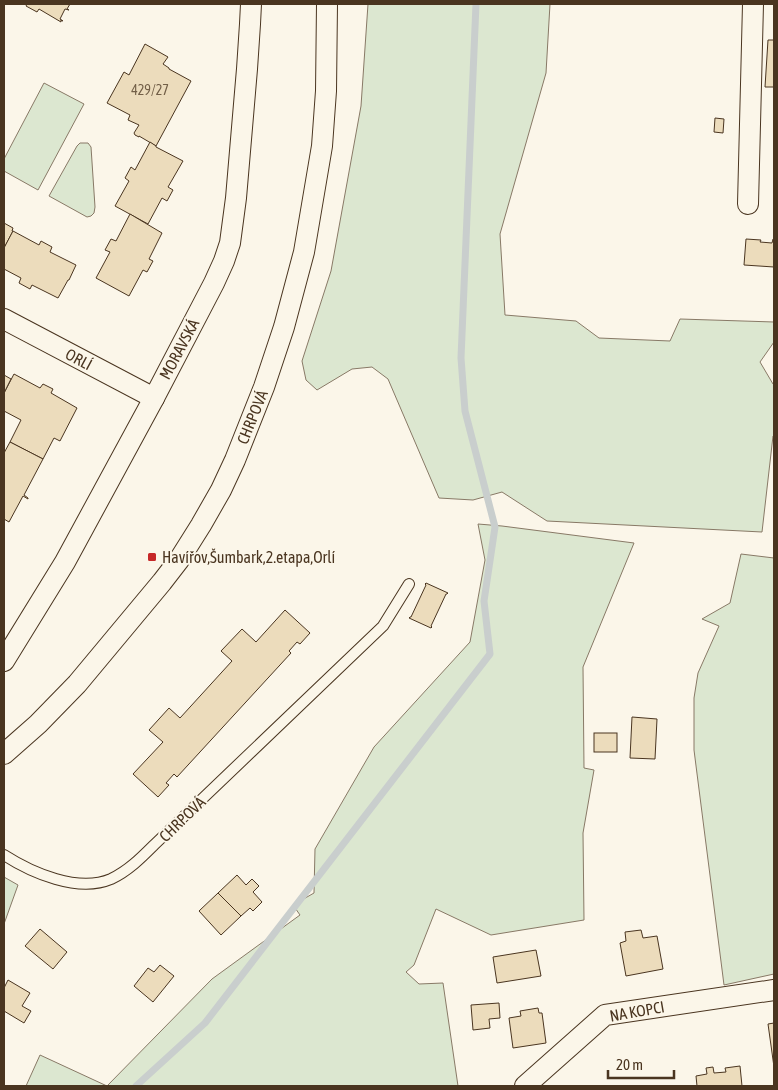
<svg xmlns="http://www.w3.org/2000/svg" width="778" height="1090" font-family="'Asap Condensed',sans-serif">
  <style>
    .green { fill: #dce7d0; stroke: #887966 }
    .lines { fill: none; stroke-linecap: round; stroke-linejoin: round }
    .stream { stroke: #c9cecd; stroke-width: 7 }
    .building { fill: #ecdcbc; stroke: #4a3520 }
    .service-casing { stroke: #4a3520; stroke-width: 12 }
    .minor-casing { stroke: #4a3520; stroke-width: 22 }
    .service { stroke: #fbf6e9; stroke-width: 10 }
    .minor { stroke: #fbf6e9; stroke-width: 20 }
    .poi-dot { fill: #c62828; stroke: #fbf6e9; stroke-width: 2 }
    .labels { text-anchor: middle; stroke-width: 4; stroke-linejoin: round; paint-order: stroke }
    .number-label { font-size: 14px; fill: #725f47 }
    .street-label { font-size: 16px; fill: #4a3520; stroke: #fbf6e9 }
    .poi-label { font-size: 16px; fill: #4a3520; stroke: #fbf6e9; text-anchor: start }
  </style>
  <rect width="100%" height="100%" fill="#fbf6e9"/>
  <g class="green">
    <path d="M 368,4 L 550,4 L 546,73 L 500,234 L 505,315 L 576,321 L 599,338 L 670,341 L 680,319 L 774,322 L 774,342 L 760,362 L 773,384 L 774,384 L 774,435 L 773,436 L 762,532 L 547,521 L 502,492 L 473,500 L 439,498 L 388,379 L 372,367 L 352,369 L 317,390 L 306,380 L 302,361 L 331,271 L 361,106 Z"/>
    <path d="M 44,83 L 84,104 L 38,190 L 4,171 L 4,159 Z"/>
    <path d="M 80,143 L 88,143 L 91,147 L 95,207 L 94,213 L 91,216 L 87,217 L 49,196 L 77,146 Z"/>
    <path d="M 478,524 L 502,526 L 634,543 L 583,667 L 584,768 L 594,770 L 583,833 L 584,920 L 491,935 L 436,909 L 414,965 L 406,972 L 419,984 L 443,983 L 458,1086 L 26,1086 L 40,1055 L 107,1086 L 212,979 L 300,915 L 293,905 L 314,893 L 315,849 L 374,747 L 470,642 L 485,560 Z"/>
    <path d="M 741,554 L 774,558 L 774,974 L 724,985 L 694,750 L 694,698 L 698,673 L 719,626 L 702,619 L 730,603 Z"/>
    <path d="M 4,877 L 18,885 L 4,924 Z"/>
  </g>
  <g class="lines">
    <path class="stream" d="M 136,1086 L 205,1023 L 490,654 L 484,601 L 495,527 L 465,411 L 461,358 L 476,4"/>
  </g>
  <g class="building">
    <path d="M 27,4 L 70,4 L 67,9 L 69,10 L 65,9 L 60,19 L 63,21 L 61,20 L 61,22 L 39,9 L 37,12 L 26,6 Z"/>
    <path d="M 768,40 L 774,40 L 774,87 L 765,87 Z"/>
    <path d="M 145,44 L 168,57 L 163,64 L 169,68 L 169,69 L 191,81 L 156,146 L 139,136 L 139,137 L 135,135 L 134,133 L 139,125 L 128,120 L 130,115 L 107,103 L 124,72 L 129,75 Z"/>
    <path d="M 715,118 L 724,119 L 723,133 L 714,132 Z"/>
    <path d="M 150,142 L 156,146 L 156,147 L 183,161 L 168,187 L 173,190 L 167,201 L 162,198 L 148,224 L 115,206 L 129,181 L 125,178 L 131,167 L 135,170 Z"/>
    <path d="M 130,214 L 162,233 L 149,259 L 153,261 L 147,272 L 143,270 L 129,296 L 96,278 L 110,252 L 105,250 L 111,239 L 116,241 Z"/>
    <path d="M 4,223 L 13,228 L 12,231 L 13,231 L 4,248 Z"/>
    <path d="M 13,231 L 39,245 L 41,241 L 52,247 L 50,252 L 76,265 L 69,280 L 68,280 L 58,298 L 32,285 L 30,289 L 19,283 L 21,278 L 4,269 L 4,248 Z"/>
    <path d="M 746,239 L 761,240 L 760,242 L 772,243 L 773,239 L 774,239 L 774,267 L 744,265 Z"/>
    <path d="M 14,374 L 40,388 L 43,384 L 53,389 L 51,393 L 77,408 L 60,441 L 54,438 L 43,459 L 10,442 L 21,420 L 4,411 L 4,393 Z"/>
    <path d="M 4,375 L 11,379 L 4,393 Z"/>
    <path d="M 10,442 L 43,459 L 24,495 L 28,498 L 28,499 L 23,496 L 9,522 L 4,519 L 4,453 Z"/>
    <path d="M 426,583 L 448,593 L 447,594 L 446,594 L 431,626 L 432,627 L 431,628 L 409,618 L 410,617 L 411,617 L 426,585 L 425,584 Z"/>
    <path d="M 285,610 L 310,633 L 300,644 L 297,642 L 289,651 L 291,653 L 177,777 L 174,774 L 166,783 L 169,785 L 158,797 L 133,774 L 163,742 L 149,730 L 169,708 L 180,718 L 232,661 L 221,651 L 242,629 L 256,642 Z"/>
    <path d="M 632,717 L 657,719 L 655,759 L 630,758 Z"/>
    <rect x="594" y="733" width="23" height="19"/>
    <path d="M 237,875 L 246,885 L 252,879 L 259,886 L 253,892 L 262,902 L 253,911 L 250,908 L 241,916 L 218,893 Z"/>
    <path d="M 218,893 L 241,916 L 221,935 L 199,911 Z"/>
    <path d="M 40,929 L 67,952 L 53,969 L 25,946 Z"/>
    <path d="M 641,930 L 643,938 L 657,936 L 663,969 L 626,976 L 620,943 L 626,941 L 625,932 Z"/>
    <path d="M 536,950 L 541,976 L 497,983 L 493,957 Z"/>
    <path d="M 160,965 L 174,976 L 153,1002 L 134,986 L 148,968 L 154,972 Z"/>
    <path d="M 8,980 L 30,993 L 22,1006 L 31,1011 L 24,1023 L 4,1011 L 4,988 Z"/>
    <path d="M 499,1003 L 500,1018 L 489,1019 L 490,1028 L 473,1030 L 471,1005 Z"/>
    <path d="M 538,1008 L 539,1013 L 542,1013 L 546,1043 L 513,1048 L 509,1018 L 521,1016 L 520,1011 Z"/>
    <path d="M 774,1023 L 774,1067 L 768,1024 Z"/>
    <path d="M 740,1066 L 742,1086 L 697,1086 L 696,1076 L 707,1074 L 706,1068 L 713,1067 L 714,1073 L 726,1072 L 725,1068 Z"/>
  </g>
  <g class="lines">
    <g class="service-casing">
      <path id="service" d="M 4,855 C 32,873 78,893 111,879 C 128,871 141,858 154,845 L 383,626 L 409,584"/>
    </g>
    <g class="minor-casing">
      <g id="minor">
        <path d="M 748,204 L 753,4"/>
        <path d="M 4,319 L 154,398"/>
        <path d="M 4,661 L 65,562 L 154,398 L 214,283 L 224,261 L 230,243 L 236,198 L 247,69 L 250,24 L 251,4"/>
        <path d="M 4,754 L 38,724 L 77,684 L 162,582 L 179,560 L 201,525 L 221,490 L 235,460 L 264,387 L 284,327 L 304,252 L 322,146 L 326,91 L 327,4"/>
        <path d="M 525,1086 L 605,1015 L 774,990"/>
      </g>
    </g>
    <use href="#service" class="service"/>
    <use href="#minor" class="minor"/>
  </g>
  <rect class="poi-dot" x="147" y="552" width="10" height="10" rx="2.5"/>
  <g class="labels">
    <g class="number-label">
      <text x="150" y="95">429/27</text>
    </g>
    <g class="street-label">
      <text transform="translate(179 349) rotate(-62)" y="6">MORAVSKÁ</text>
      <text transform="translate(79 359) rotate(28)" y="6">ORLÍ</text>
      <text transform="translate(252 417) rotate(-68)" y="6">CHRPOVÁ</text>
      <text transform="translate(182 819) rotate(-44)" y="6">CHRPOVÁ</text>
      <text transform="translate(637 1011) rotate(-10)" y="6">NA KOPCI</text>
    </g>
    <g class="poi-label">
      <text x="162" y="563">Havířov,Šumbark,2.etapa,Orlí</text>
    </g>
  </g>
  <rect width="778" height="1090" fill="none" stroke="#4a3520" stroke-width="10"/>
  <path d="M608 1070v8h66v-8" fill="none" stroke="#4a3520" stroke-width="2.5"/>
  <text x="616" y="1070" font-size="15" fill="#4a3520" stroke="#fbf6e9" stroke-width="4" paint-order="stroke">20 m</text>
</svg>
